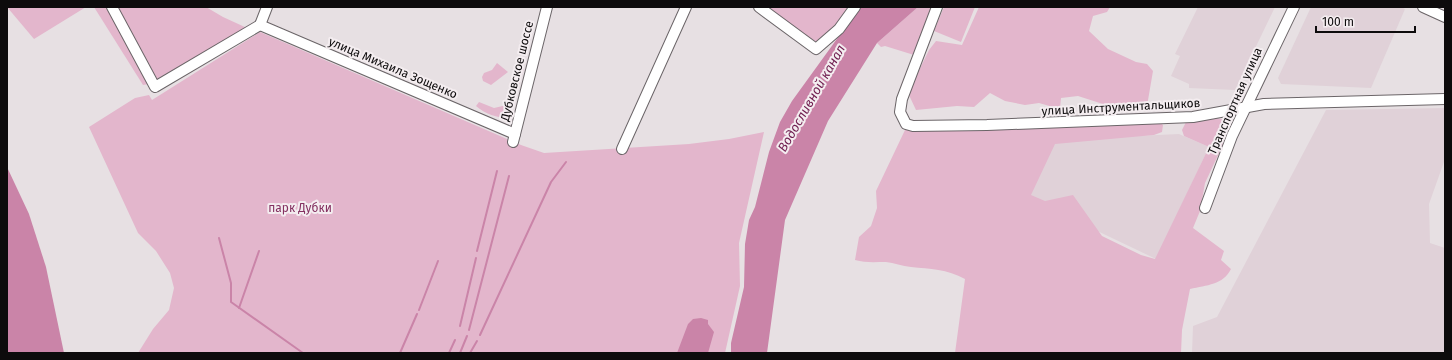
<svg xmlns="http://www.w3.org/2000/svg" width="1452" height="360" font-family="'Fira Sans',sans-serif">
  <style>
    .built { fill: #e0d1d8 }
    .green { fill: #e3b6cc }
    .water { fill: #ca84a8 }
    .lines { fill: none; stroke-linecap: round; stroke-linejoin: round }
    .stream { stroke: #ca84a8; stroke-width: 2 }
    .minor-casing { stroke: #6b6568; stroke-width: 12 }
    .minor { stroke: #fff; stroke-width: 10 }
    .labels { text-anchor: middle; stroke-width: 4; stroke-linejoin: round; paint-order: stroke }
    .street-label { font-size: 12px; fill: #0d0b0c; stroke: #f4edf0 }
    .park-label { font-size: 12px; fill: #843161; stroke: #f4edf0 }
    .water-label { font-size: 13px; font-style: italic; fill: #6f1d4f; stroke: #f4edf0 }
  </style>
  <rect width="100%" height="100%" fill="#e7e0e3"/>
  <g class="built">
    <path d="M 1198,7 L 1275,7 L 1235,90 L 1189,88 L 1189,84 L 1171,76 L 1180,56 L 1175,54 Z"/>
    <path d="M 1311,7 L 1401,7 L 1405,9 L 1371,88 L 1281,84 L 1278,78 Z"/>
    <path d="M 1445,108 L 1445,159 L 1429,204 L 1430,243 L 1445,248 L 1445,353 L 1192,353 L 1193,326 L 1217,317 L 1326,110 Z"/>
    <path d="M 1179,134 L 1209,147 L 1156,259 L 1024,196 L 1051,140 Z"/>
  </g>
  <g class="green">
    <path d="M 7,7 L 86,7 L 34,39 Z"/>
    <path d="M 94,7 L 109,7 L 149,84 L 143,85 Z"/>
    <path d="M 118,7 L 206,7 L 223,17 L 247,28 L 157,79 Z"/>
    <path d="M 763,7 L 852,7 L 835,28 L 817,42 L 806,36 Z"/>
    <path d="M 918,7 L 933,7 L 914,55 L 885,46 L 881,47 L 877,43 Z"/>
    <path d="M 944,7 L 975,7 L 961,42 L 934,31 Z"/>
    <path d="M 979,7 L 1110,7 L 1107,12 L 1093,16 L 1089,31 L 1108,49 L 1136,62 L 1147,64 L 1153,71 L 1147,106 L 1106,105 L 1078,96 L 1061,98 L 1060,109 L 1039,103 L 1025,105 L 1005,101 L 990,93 L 974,107 L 957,106 L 916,110 L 908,93 L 929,50 L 936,41 L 962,45 Z"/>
    <path d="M 260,32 L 521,145 L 544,153 L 689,144 L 729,139 L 764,132 L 739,243 L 740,286 L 725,353 L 138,353 L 153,329 L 169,310 L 174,288 L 170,273 L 156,251 L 138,233 L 89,127 L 135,98 L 149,95 L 152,100 Z"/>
    <path d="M 497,63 L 508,72 L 491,85 L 483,81 L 482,77 L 484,73 L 492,70 Z"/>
    <path d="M 521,67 L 524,68 L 509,118 C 497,118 485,114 476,106 L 479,102 L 494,108 L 507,105 Z"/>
    <path d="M 1216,118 L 1231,121 L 1220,151 L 1205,183 L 1200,211 L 1193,228 L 1224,251 L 1221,260 L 1231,269 C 1223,285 1207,285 1190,289 L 1182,330 L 1181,353 L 955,353 L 965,279 C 947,269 930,269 911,267 C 902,266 894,263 886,262 C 875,262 865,263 855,260 L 859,237 L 871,226 L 877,208 L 876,191 L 905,130 L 1159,122 L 1163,125 L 1162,132 L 1154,135 L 1055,144 L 1031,195 L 1045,201 L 1073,195 L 1102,236 L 1141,255 L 1155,259 L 1209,147 L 1184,136 L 1182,130 L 1186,122 Z"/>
  </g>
  <g class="water">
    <path d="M 860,7 L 918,7 L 877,43 L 828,121 L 785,220 L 767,353 L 731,353 L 731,343 L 744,287 L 745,244 L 749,220 L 755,207 L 769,152 L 780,122 L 792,101 Z"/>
    <path d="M 7,167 L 29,214 L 46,267 L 64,353 L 7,353 Z"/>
    <path d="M 701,318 L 708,320 L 708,324 L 714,332 L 708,353 L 677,353 L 688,324 L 693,319 Z"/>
  </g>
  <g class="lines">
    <g class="stream">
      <path d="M 219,238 L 231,283 L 231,302 L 303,353"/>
      <path d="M 477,251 L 497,171"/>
      <path d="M 239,308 L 259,251"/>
      <path d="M 419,310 L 438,261"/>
      <path d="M 460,326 L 476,258"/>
      <path d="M 469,330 L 509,176"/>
      <path d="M 480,335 L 551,182 L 566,162"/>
      <path d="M 400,353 L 417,314"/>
      <path d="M 449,353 L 455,340"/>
      <path d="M 460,353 L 467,336"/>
      <path d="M 470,353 L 477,341"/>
    </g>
    <g class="minor-casing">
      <g id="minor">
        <path d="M 112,7 L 155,87 L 260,25"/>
        <path d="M 759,7 L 816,49 L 839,29 L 855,7"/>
        <path d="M 937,7 L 902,99 L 900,112 L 906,124 L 913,126 L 987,125 L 1193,117 L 1264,104 L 1445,99"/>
        <path d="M 1423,7 L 1445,17"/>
        <path d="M 260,25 L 515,134"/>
        <path d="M 260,25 L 267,7"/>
        <path d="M 513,142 L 547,7"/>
        <path d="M 622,149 L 686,7"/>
        <path d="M 1205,208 L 1232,136 L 1294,7"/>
      </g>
    </g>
    <use href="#minor" class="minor"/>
  </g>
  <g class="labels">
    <g class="street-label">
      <text transform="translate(393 68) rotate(23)" y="4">улица Михаила Зощенко</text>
      <text transform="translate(517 71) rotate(-76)" y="4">Дубковское шоссе</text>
      <text transform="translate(1235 101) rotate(-66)" y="4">Транспортная улица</text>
      <text transform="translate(1121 107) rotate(-3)" y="4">улица Инструментальщиков</text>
    </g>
    <g class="park-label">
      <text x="300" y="212">парк Дубки</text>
    </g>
    <g class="water-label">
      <text transform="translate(811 98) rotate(-60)" y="5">Водосливной канал</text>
    </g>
  </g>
  <rect width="1452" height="360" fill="none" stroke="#0d0b0c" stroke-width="16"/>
  <path d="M1316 26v6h99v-6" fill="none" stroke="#0d0b0c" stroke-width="2"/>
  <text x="1322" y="26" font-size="12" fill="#0d0b0c" stroke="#f4edf0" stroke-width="3" paint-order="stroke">100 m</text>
</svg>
